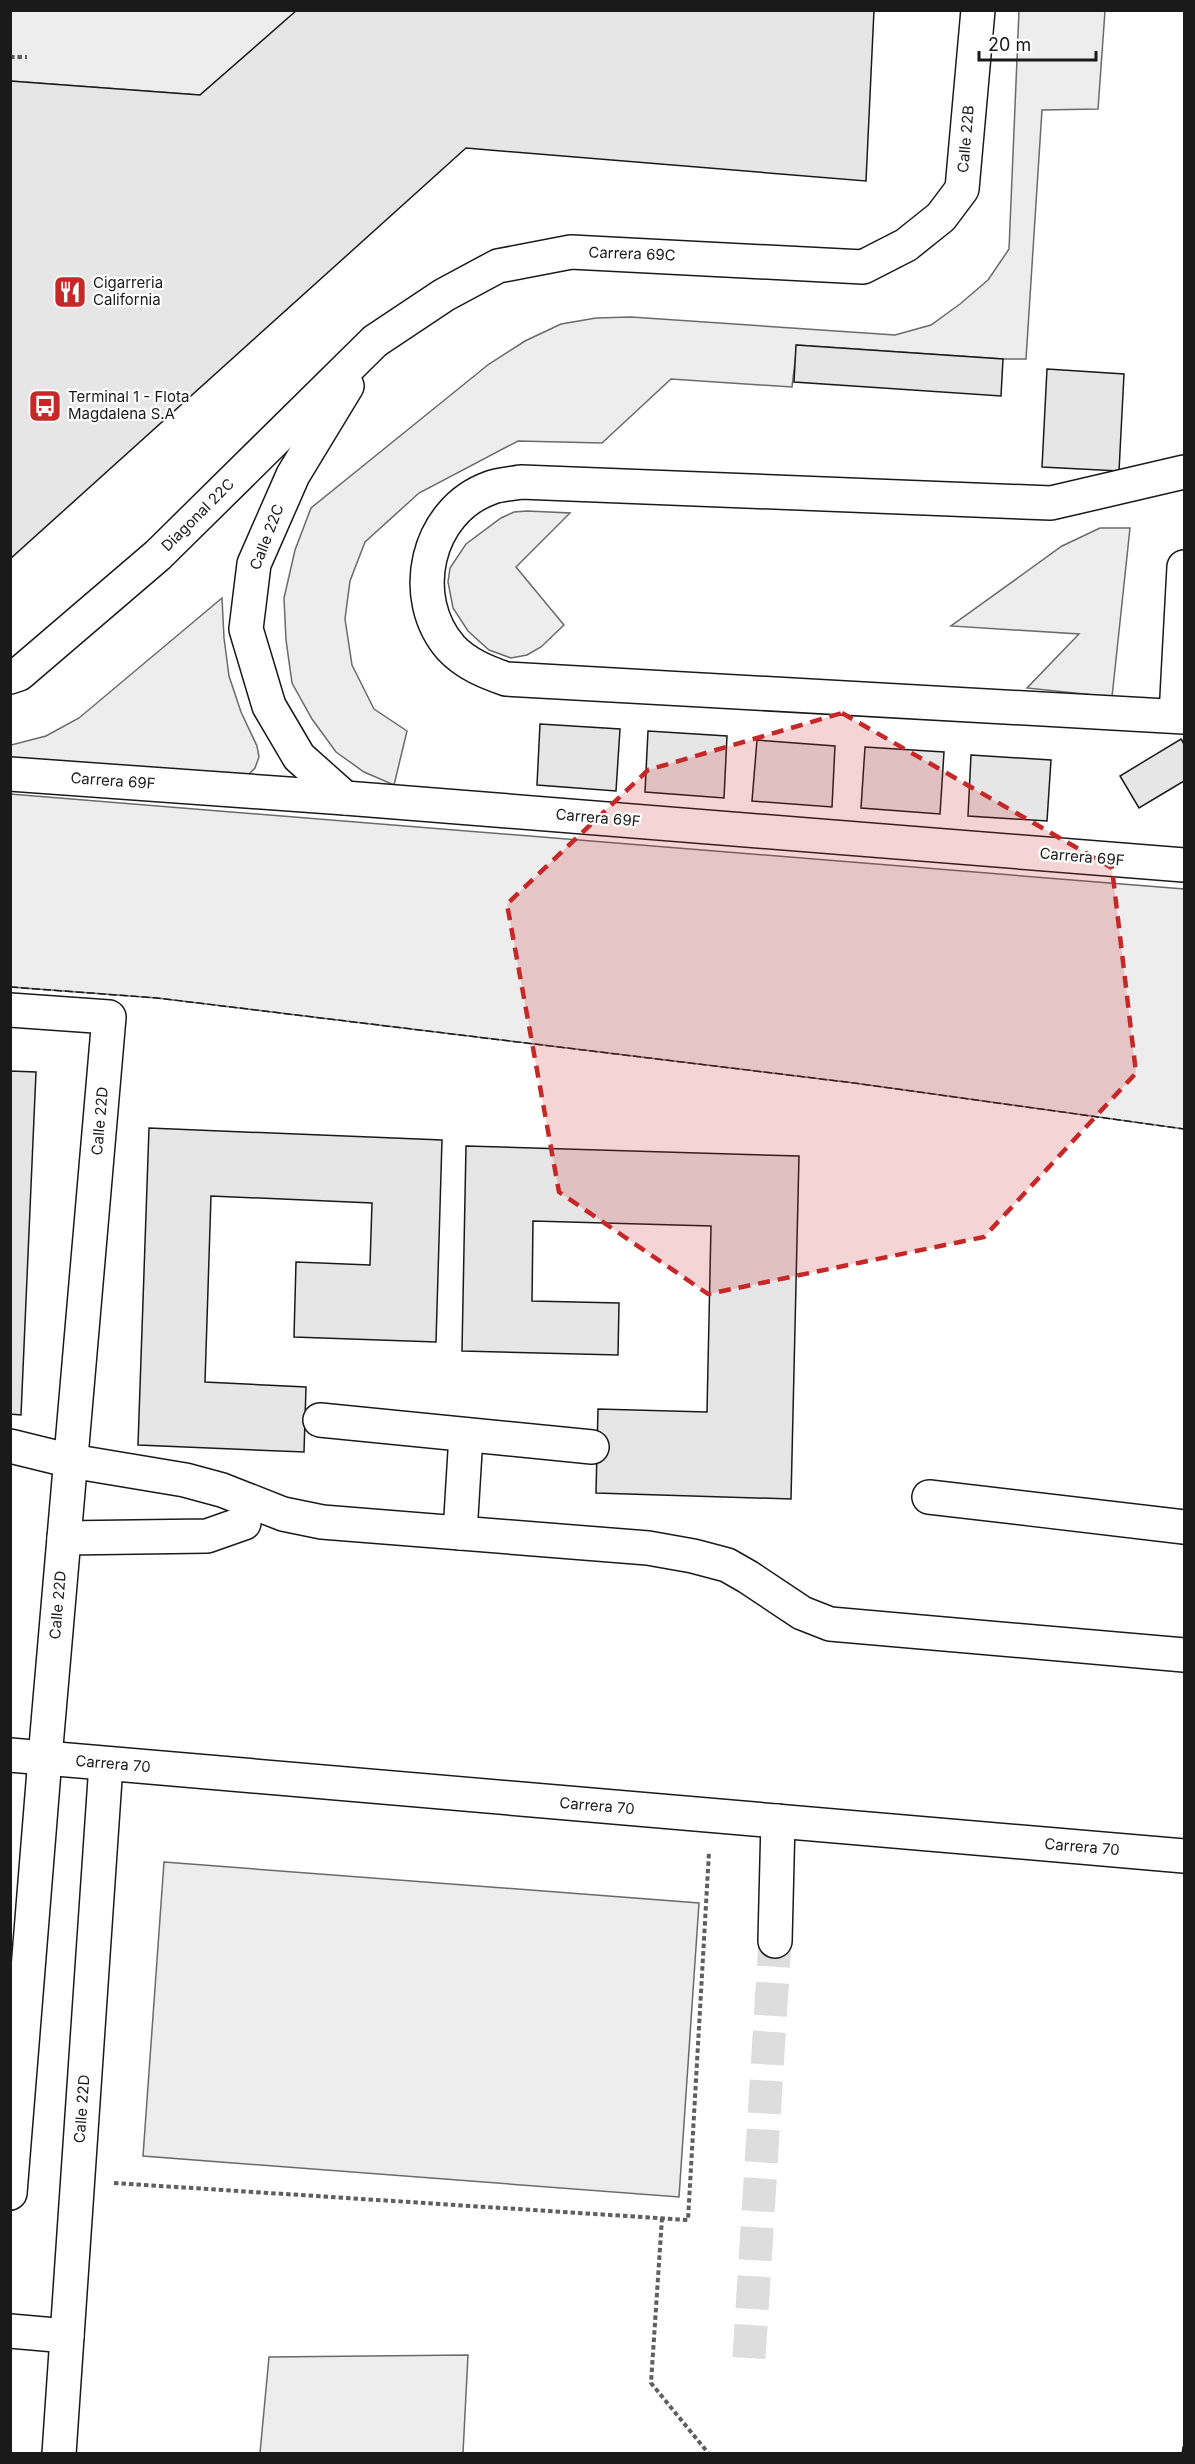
<svg xmlns="http://www.w3.org/2000/svg" width="1195" height="2464" font-family="Inter,sans-serif">
  <style>
    .built { fill: #ededed; stroke: #6a6a6a; stroke-width: 1.5 }
    .building { fill: #e6e6e6; stroke: #1a1a1a; stroke-width: 1.5 }
    .lines { fill: none; stroke-linecap: round; stroke-linejoin: round }
    .minor-tunnel { stroke: #ddd; stroke-width: 33; stroke-dasharray: 33 16; stroke-linecap: butt }
    .minor-casing { stroke: #1a1a1a; stroke-width: 36 }
    .path { stroke: #5f5f5f; stroke-width: 4; stroke-dasharray: 4.5 3; stroke-linecap: butt }
    .minor { stroke: #fff; stroke-width: 33 }
    .fence { stroke: #1a1a1a; stroke-width: 1.5; stroke-dasharray: 8 3; stroke-linecap: butt }
    .marked { fill: #c62828; fill-opacity: 0.2; stroke: #c62828; stroke-width: 4.5; stroke-dasharray: 12 8; stroke-linejoin: round }
    .labels { text-anchor: middle; stroke-width: 4.5; stroke-linejoin: round; paint-order: stroke }
    .street-label { font-size: 15px; fill: #1a1a1a; stroke: #fff }
    .poi-label { font-size: 15px; fill: #1a1a1a; stroke: #fff; text-anchor: start }
  </style>
  <rect width="100%" height="100%" fill="#fff"/>
  <g class="built">
    <path d="M 10,11 L 297,11 L 200,95 L 11,81 Z"/>
    <path d="M 1019,11 L 1105,11 L 1098,109 L 1042,110 L 1026,359 L 1003,359 L 797,345 L 792,387 L 671,379 L 602,443 L 518,441 L 419,493 L 365,542 L 350,581 L 345,619 L 352,665 L 374,709 L 407,731 L 394,785 L 364,772 L 336,752 L 312,719 L 292,683 L 286,640 L 284,598 L 295,550 L 311,508 L 489,364 L 525,341 L 561,324 L 596,318 L 631,317 L 895,335 L 931,325 L 960,304 L 988,280 L 1009,249 Z"/>
    <path d="M 527,511 L 570,513 L 516,567 L 564,625 L 541,647 L 527,655 L 511,658 L 489,650 L 468,631 L 453,608 L 448,582 L 450,568 L 466,544 L 501,518 L 514,512 Z"/>
    <path d="M 1100,528 L 1130,528 L 1112,697 L 1027,688 L 1079,634 L 951,626 L 1062,546 Z"/>
    <path d="M 222,598 L 224,638 L 229,676 L 241,712 L 257,746 L 259,757 L 255,768 L 246,777 L 11,761 L 11,745 L 46,736 L 79,718 Z"/>
    <path d="M 10,794 L 1184,889 L 1184,1129 L 854,1083 L 157,998 L 11,987 Z"/>
    <path d="M 164,1862 L 699,1903 L 679,2197 L 143,2156 Z"/>
    <path d="M 468,2355 L 463,2453 L 260,2453 L 269,2357 Z"/>
  </g>
  <g class="building">
    <path d="M 297,10 L 874,10 L 866,181 L 466,148 L 10,559 L 10,81 L 200,95 Z"/>
    <path d="M 796,345 L 1003,359 L 1001,396 L 794,382 Z"/>
    <path d="M 1047,369 L 1124,374 L 1119,471 L 1042,467 Z"/>
    <path d="M 540,724 L 620,729 L 616,791 L 537,785 Z"/>
    <path d="M 648,731 L 727,736 L 724,798 L 645,792 Z"/>
    <path d="M 1181,739 L 1184,744 L 1184,781 L 1139,808 L 1120,776 Z"/>
    <path d="M 757,740 L 835,746 L 832,807 L 752,801 Z"/>
    <path d="M 865,747 L 944,752 L 940,814 L 861,808 Z"/>
    <path d="M 971,755 L 1051,760 L 1047,821 L 968,816 Z"/>
    <path d="M 10,1071 L 36,1072 L 21,1415 L 10,1414 Z"/>
    <path d="M 149,1128 L 442,1140 L 436,1342 L 294,1337 L 296,1262 L 370,1265 L 372,1203 L 211,1196 L 205,1382 L 306,1387 L 304,1452 L 138,1445 Z"/>
    <path d="M 466,1146 L 799,1156 L 791,1499 L 596,1493 L 598,1409 L 707,1412 L 711,1226 L 533,1221 L 532,1301 L 619,1303 L 618,1355 L 462,1351 Z"/>
  </g>
  <g class="lines">
    <path class="minor-tunnel" d="M 749,2358 L 775,1941"/>
    <g class="minor-casing">
      <g id="minor">
        <path d="M 1184,472 L 1051,503 L 521,482 C 511,484 499,484 490,488 C 426,511 407,598 451,648 C 466,664 486,672 506,679 L 1184,717"/>
        <path d="M 10,677 L 19,674 L 158,555 L 375,341 L 444,295 L 498,266 L 571,252 L 863,267 L 906,245 L 941,217 L 962,189 L 978,10"/>
        <path d="M 1176,716 L 1184,567"/>
        <path d="M 10,774 L 345,798 L 1184,865"/>
        <path d="M 345,798 L 299,757 L 269,706 L 246,629 L 254,564 L 293,475 L 347,386"/>
        <path d="M 10,1010 L 109,1017 L 45,1758 L 10,2193"/>
        <path d="M 320,1420 L 592,1447"/>
        <path d="M 10,1446 L 71,1461 L 185,1480 L 222,1490 L 283,1514 L 322,1522 L 648,1548 L 693,1556 L 727,1565 L 748,1577 L 802,1613 L 830,1624 L 1184,1655"/>
        <path d="M 929,1497 L 1184,1527"/>
        <path d="M 460,1533 L 466,1435"/>
        <path d="M 64,1538 L 207,1536 L 244,1523"/>
        <path d="M 10,1755 L 1184,1856"/>
        <path d="M 775,1941 L 778,1821"/>
        <path d="M 10,2331 L 67,2336"/>
        <path d="M 59,2454 L 106,1764"/>
      </g>
    </g>
    <g class="path">
      <path d="M 10,57 L 27,57"/>
      <path d="M 114,2183 L 688,2220 L 709,1852"/>
      <path d="M 662,2218 L 651,2383 L 709,2454"/>
    </g>
    <use href="#minor" class="minor"/>
    <g class="fence">
      <path d="M 10,987 L 157,998 L 854,1083 L 1184,1129"/>
      <path d="M 1182,2454 L 1184,2441"/>
    </g>
  </g>
  <path class="marked" d="M 842,713 L 1112,868 L 1136,1073 L 984,1237 L 708,1294 L 559,1192 L 507,904 L 648,770 Z"/>
  <defs>
    <g id="restaurant-square" transform="scale(1.725)"><rect x="-9" y="-9" width="18" height="18" rx="4" fill="#c62828" stroke="#fff"/><path d="M-5-6h1v4h1v-4h1v4h1v-4h1v5L-1.5 .5V6h-2V.5L-5-1ZM5-6V6H3V1.5H1.5Q1.5-4 5-6Z" fill="#fff"/></g>
    <g id="bus-square" transform="scale(1.725)"><rect x="-9" y="-9" width="18" height="18" rx="4" fill="#c62828" stroke="#fff"/><path d="M-5-6H5V4H4V6H2V4H-2V6H-4V4H-5ZM-3.5-4V0h7V-4ZM-3.5 1.2v1.5H-2V1.2ZM2 1.2v1.5H3.5V1.2Z" fill="#fff"/></g>
  </defs>
  <g fill-rule="evenodd">
    <use href="#restaurant-square" x="70" y="292"/>
    <use href="#bus-square" x="45" y="406"/>
  </g>
  <g class="labels">
    <g class="street-label">
      <text transform="translate(966 139) rotate(-85)" y="5">Calle 22B</text>
      <text transform="translate(632 254) rotate(2)" y="5">Carrera 69C</text>
      <text transform="translate(198 515) rotate(-45)" y="5">Diagonal 22C</text>
      <text transform="translate(267 537) rotate(-69)" y="5">Calle 22C</text>
      <text transform="translate(113 781) rotate(4)" y="5">Carrera 69F</text>
      <text transform="translate(598 818) rotate(5)" y="5">Carrera 69F</text>
      <text transform="translate(1082 857) rotate(5)" y="5">Carrera 69F</text>
      <text transform="translate(100 1121) rotate(-85)" y="5">Calle 22D</text>
      <text transform="translate(58 1605) rotate(-85)" y="5">Calle 22D</text>
      <text transform="translate(113 1764) rotate(5)" y="5">Carrera 70</text>
      <text transform="translate(597 1806) rotate(5)" y="5">Carrera 70</text>
      <text transform="translate(1082 1847) rotate(5)" y="5">Carrera 70</text>
      <text transform="translate(82 2109) rotate(-86)" y="5">Calle 22D</text>
    </g>
    <g class="poi-label">
      <text x="93" y="288">Cigarreria<tspan x="93" dy="17">California</tspan></text>
      <text x="68" y="402">Terminal 1 - Flota<tspan x="68" dy="17">Magdalena S.A</tspan></text>
    </g>
  </g>
  <rect width="1195" height="2464" fill="none" stroke="#1a1a1a" stroke-width="24"/>
  <path d="M979 51v9h117v-9" fill="none" stroke="#1a1a1a" stroke-width="3"/>
  <text x="988" y="51" font-size="18" fill="#1a1a1a" stroke="#ffffff" stroke-width="4.5" paint-order="stroke">20 m</text>
</svg>
